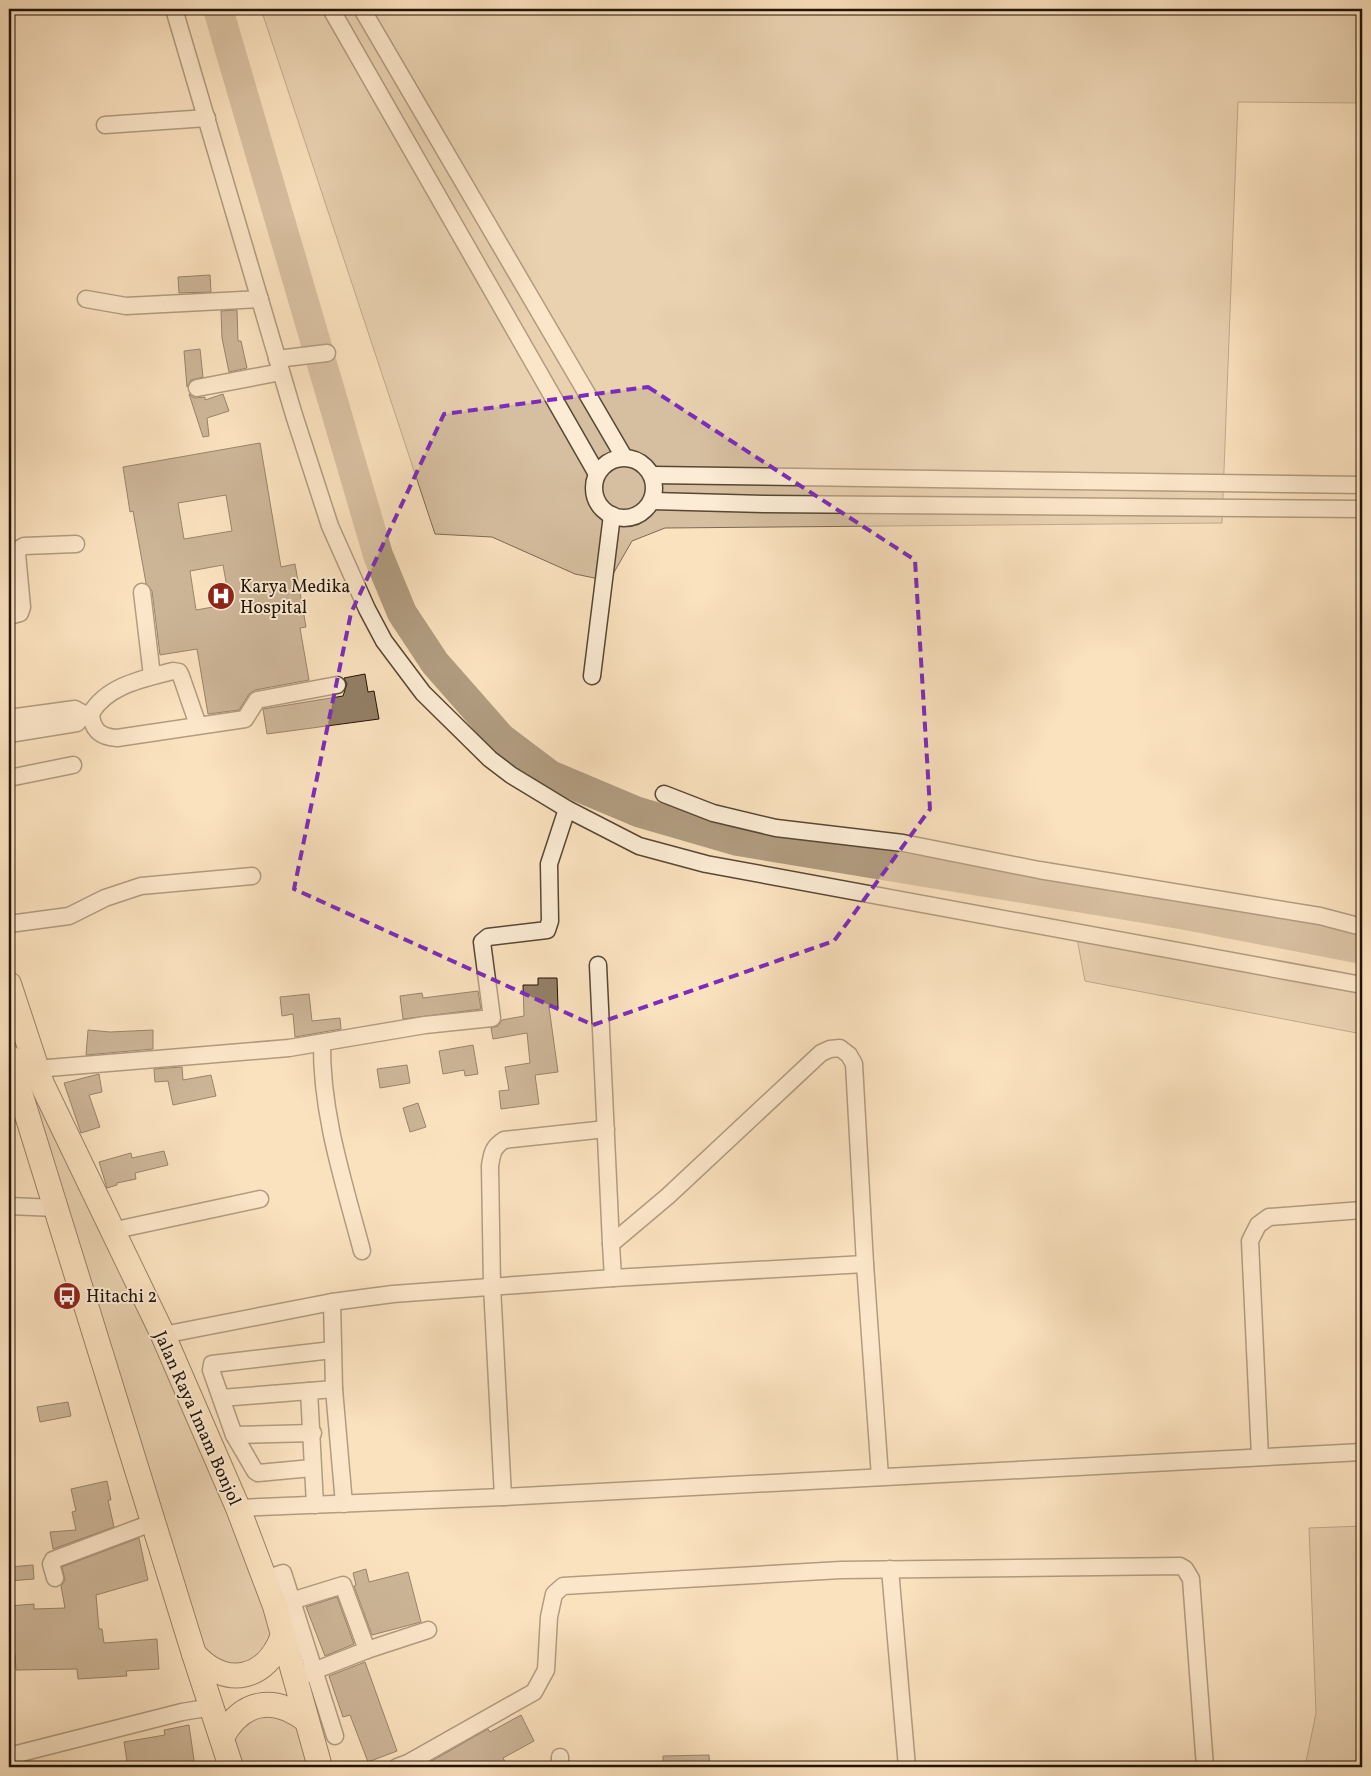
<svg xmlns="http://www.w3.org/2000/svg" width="1371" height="1776" font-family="Vollkorn,serif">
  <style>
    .green { fill: #d6bfa0; stroke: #7c6954 }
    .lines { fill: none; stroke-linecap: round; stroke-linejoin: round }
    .river { stroke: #b19c80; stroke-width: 30 }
    .building { fill: #937f67; stroke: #221307; fill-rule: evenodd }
    .minor-casing { stroke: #584735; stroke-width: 19 }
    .highway-casing { stroke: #221307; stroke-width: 26 }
    .minor { stroke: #fcecd5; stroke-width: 16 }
    .highway { stroke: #fbe2bf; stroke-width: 24 }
    .marked { fill: none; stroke: #7b2cbf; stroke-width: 4; stroke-dasharray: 10 6; stroke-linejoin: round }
    .labels { text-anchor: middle; stroke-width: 4; stroke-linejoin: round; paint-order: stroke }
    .poi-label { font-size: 18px; fill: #221307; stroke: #fcecd5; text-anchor: start }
    .street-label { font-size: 18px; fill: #221307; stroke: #fcecd5 }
  </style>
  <rect width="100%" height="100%" fill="#fbe2bf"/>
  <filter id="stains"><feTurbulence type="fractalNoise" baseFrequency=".004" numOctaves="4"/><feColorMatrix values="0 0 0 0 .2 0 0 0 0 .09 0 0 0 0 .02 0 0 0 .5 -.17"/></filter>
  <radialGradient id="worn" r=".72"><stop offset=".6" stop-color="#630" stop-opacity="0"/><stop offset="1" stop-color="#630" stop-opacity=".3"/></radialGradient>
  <g class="green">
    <path d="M 261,9 L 1362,9 L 1362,103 L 1238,102 L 1222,523 L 665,528 L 632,541 L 609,581 L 575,574 L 492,537 L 435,534 Z"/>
    <path d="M 1075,928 L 1362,984 L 1362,1034 L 1085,981 Z"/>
    <path d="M 9,984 L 275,1606 L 266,1664 L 205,1666 L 9,1060 Z"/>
    <path d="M 1362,1526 L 1362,1767 L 1305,1767 L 1316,1713 L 1309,1528 Z"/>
    <path d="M 295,1712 L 320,1767 L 231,1767 L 229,1724 L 239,1714 Z"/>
  </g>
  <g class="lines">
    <path class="river" d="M 218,9 L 378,555 L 402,613 L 435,663 L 501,738 L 550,775 L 638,812 L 738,841 L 1186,915 L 1362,949"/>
  </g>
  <g class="building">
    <path d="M 210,275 L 211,292 L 179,293 L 178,277 Z"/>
    <path d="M 237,310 L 238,341 L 241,341 L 247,368 L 229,372 L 222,338 L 221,311 Z"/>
    <path d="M 200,349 L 203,377 L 191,380 L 187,387 L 184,351 Z"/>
    <path d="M 189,394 L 194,398 L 205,397 L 205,400 L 223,394 L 229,411 L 207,418 L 209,436 L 203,437 Z"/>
    <path d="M 260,443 L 281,567 L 295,564 L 306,627 L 300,628 L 309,680 L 255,690 L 249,694 L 239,710 L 208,714 L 197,649 L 160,655 L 152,591 L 146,583 L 133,511 L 130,512 L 123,467 ZM 226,495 L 232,531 L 184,539 L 178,503 ZM 223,565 L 230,604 L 196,610 L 190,571 Z"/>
    <path d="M 365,674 L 368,692 L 374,691 L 379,719 L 267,734 L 263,709 L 343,696 L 347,684 L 344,678 Z"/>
    <path d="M 538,978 L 557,978 L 558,1007 L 549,1007 L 558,1072 L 535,1075 L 539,1104 L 501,1109 L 499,1091 L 509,1090 L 505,1067 L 530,1063 L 527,1033 L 493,1039 L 491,1028 L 498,1026 L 502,1020 L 524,1016 L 523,985 L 538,985 Z"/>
    <path d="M 478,991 L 481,1009 L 403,1019 L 400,996 L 422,993 L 423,998 Z"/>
    <path d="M 309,994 L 312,1021 L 340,1018 L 341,1029 L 295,1037 L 293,1014 L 282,1016 L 280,997 Z"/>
    <path d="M 88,1030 L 110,1032 L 153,1030 L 153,1049 L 86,1055 Z"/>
    <path d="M 473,1045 L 478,1074 L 465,1076 L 464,1070 L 443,1074 L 439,1051 Z"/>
    <path d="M 407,1065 L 410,1083 L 380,1088 L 377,1069 Z"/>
    <path d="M 182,1067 L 183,1080 L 211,1075 L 216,1096 L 173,1105 L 168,1081 L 155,1082 L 154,1069 Z"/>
    <path d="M 99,1074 L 102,1092 L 89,1095 L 100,1127 L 81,1133 L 64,1083 Z"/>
    <path d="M 418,1103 L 426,1127 L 410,1132 L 403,1108 Z"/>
    <path d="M 164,1151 L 168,1165 L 135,1173 L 136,1179 L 117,1183 L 117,1185 L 107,1188 L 99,1162 L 131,1153 L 132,1158 Z"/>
    <path d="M 68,1402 L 71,1416 L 40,1422 L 37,1407 Z"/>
    <path d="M 107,1481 L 111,1500 L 108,1500 L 114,1527 L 53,1549 L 50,1532 L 76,1530 L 72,1512 L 76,1511 L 71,1489 Z"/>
    <path d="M 139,1538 L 148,1580 L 96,1595 L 99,1629 L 102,1629 L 104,1643 L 157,1639 L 159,1669 L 126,1671 L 127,1676 L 78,1679 L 77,1669 L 16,1670 L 15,1653 L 9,1654 L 9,1606 L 34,1604 L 34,1609 L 65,1608 L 61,1586 L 65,1580 L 62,1567 Z"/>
    <path d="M 33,1565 L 34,1579 L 10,1581 L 9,1567 Z"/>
    <path d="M 366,1569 L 369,1582 L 408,1572 L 421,1622 L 372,1635 L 354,1586 L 356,1585 L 353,1573 Z"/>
    <path d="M 337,1597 L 354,1644 L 325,1656 L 306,1607 Z"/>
    <path d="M 365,1662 L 397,1751 L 368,1762 L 350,1715 L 343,1717 L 329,1676 Z"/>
    <path d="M 521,1715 L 534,1741 L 503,1758 L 508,1767 L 421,1767 L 488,1729 L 490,1732 Z"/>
    <path d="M 189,1725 L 195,1767 L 151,1767 L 151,1765 L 128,1767 L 124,1742 L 165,1735 L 164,1730 Z"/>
    <path d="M 709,1755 L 710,1767 L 663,1767 L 663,1756 Z"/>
  </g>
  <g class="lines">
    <g class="minor-casing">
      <g id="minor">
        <path d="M 174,9 L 294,415 L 330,526 L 367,609 L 384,641 L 423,693 L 490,759 L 511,775 L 567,809 L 639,846 L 706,864 L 1362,985"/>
        <path d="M 331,9 L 597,474"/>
        <path d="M 362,9 L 624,457"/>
        <path d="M 105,125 L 207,118"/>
        <path d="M 86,299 L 126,306 L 260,299"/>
        <path d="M 277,359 L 327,353"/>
        <path d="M 197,388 L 281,372"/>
        <circle cx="624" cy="488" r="30"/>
        <path d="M 652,475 L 1362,485"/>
        <path d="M 652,501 L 764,504 L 1362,509"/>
        <path d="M 142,592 L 152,676"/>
        <path d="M 9,616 L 20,613 L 22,607 L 17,554 L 19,549 L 24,546 L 76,544"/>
        <path d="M 592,676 L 612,515"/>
        <path d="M 91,713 C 92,731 101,737 117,738 L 245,719 L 257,700 L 337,685"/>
        <path d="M 9,718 L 75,709 L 84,714"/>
        <path d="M 9,734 L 77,723 L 84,714 L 91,713 C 108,685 143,679 173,671 L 179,672 L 181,676 L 198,725"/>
        <path d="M 9,778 L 73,765"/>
        <path d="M 664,794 L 713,813 L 776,828 L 903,843 L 1039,870 L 1320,916 L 1362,927"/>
        <path d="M 9,924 L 69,916 L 105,898 L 141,886 L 252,876"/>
        <path d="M 598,965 L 611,1244"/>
        <path d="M 322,1043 C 321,1114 344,1183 362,1251"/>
        <path d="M 36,1069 L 289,1048 L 425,1025 L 492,1018 L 482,942 L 488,937 L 547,930 L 550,921 L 549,864 L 567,809"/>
        <path d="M 9,1206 L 56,1208"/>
        <path d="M 111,1231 L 260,1199"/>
        <path d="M 613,1278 L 611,1244 L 668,1196 L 821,1053 L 830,1049 L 840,1048 L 849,1055 L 854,1064 L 865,1264"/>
        <path d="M 163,1335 L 332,1302 L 393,1294 L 613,1278 L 865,1264 L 880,1477"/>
        <path d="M 334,1389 L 344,1504"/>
        <path d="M 221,1398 L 309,1391"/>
        <path d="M 234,1435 L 313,1433"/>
        <path d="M 1260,1457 L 1250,1241 L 1258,1225 L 1269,1217 L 1362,1210"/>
        <path d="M 312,1468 L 258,1473 L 255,1471 L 234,1435 L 211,1370 L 212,1364 L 332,1350"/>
        <path d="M 503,1497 L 492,1286 L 490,1166 C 492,1153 493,1147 504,1140 L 606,1129"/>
        <path d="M 315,1505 L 309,1391 L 334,1389 L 332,1302"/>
        <path d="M 238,1508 L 503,1497 L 1362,1452"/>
        <path d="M 890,1569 L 907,1767"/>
        <path d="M 55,1578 L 51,1564 L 53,1560 L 154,1522"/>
        <path d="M 265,1579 L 283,1573 L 335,1736"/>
        <path d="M 275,1606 L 343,1585 L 367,1650 L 428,1630"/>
        <path d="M 306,1674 L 367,1650"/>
        <path d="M 9,1756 L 182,1712 L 212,1707"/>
        <path d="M 560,1757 L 560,1767"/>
        <path d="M 397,1767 L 408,1763 L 534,1692 L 546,1670 L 549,1617 L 554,1594 L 563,1586 L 841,1570 L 1180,1566 L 1185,1569 L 1191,1579 L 1205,1767"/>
      </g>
    </g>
    <g class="highway-casing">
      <g id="highway">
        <path d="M 9,984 L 42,1084 L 163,1335 L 238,1508 L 275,1606 L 320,1767"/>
        <path d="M 9,1057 L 194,1654 L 231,1767"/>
        <path d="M 194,1654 C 226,1689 267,1680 283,1635"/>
        <path d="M 222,1737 C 242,1701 273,1695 306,1720"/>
      </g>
    </g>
    <use href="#minor" class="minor"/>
    <use href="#highway" class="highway"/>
  </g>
  <path d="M0 0H1371V1776H0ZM 648,387 L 915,560 L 930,809 L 834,941 L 593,1025 L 294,889 L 351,613 L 444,414 Z" fill="#fbe2bf" fill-opacity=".55" fill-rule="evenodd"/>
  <path class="marked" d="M 648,387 L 915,560 L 930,809 L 834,941 L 593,1025 L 294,889 L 351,613 L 444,414 Z"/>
  <defs>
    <g id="hospital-disc" transform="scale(1.4375)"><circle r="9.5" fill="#8f2418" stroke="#fcecd5"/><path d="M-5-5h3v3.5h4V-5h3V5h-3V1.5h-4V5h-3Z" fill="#fff"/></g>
    <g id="bus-disc" transform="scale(1.4375)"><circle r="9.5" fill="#8f2418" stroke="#fcecd5"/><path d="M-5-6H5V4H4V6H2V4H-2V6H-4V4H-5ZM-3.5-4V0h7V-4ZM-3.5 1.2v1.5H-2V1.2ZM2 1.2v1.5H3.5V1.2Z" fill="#fff"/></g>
  </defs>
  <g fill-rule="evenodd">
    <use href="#hospital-disc" x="221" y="596"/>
    <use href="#bus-disc" x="67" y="1296"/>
  </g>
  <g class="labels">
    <g class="poi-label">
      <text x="240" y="592">Karya Medika<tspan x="240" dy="21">Hospital</tspan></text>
      <text x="86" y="1302">Hitachi 2</text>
    </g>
    <g class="street-label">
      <text transform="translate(198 1418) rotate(66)" y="6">Jalan Raya Imam Bonjol</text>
    </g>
  </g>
  <rect width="1371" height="1776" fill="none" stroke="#fbe2bf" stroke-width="30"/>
  <rect x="10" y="10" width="1351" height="1756" fill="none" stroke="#221307" stroke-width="2.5"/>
  <rect x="15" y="15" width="1341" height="1746" fill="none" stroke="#221307"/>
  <rect width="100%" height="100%" filter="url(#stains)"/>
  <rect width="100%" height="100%" fill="url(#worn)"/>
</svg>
